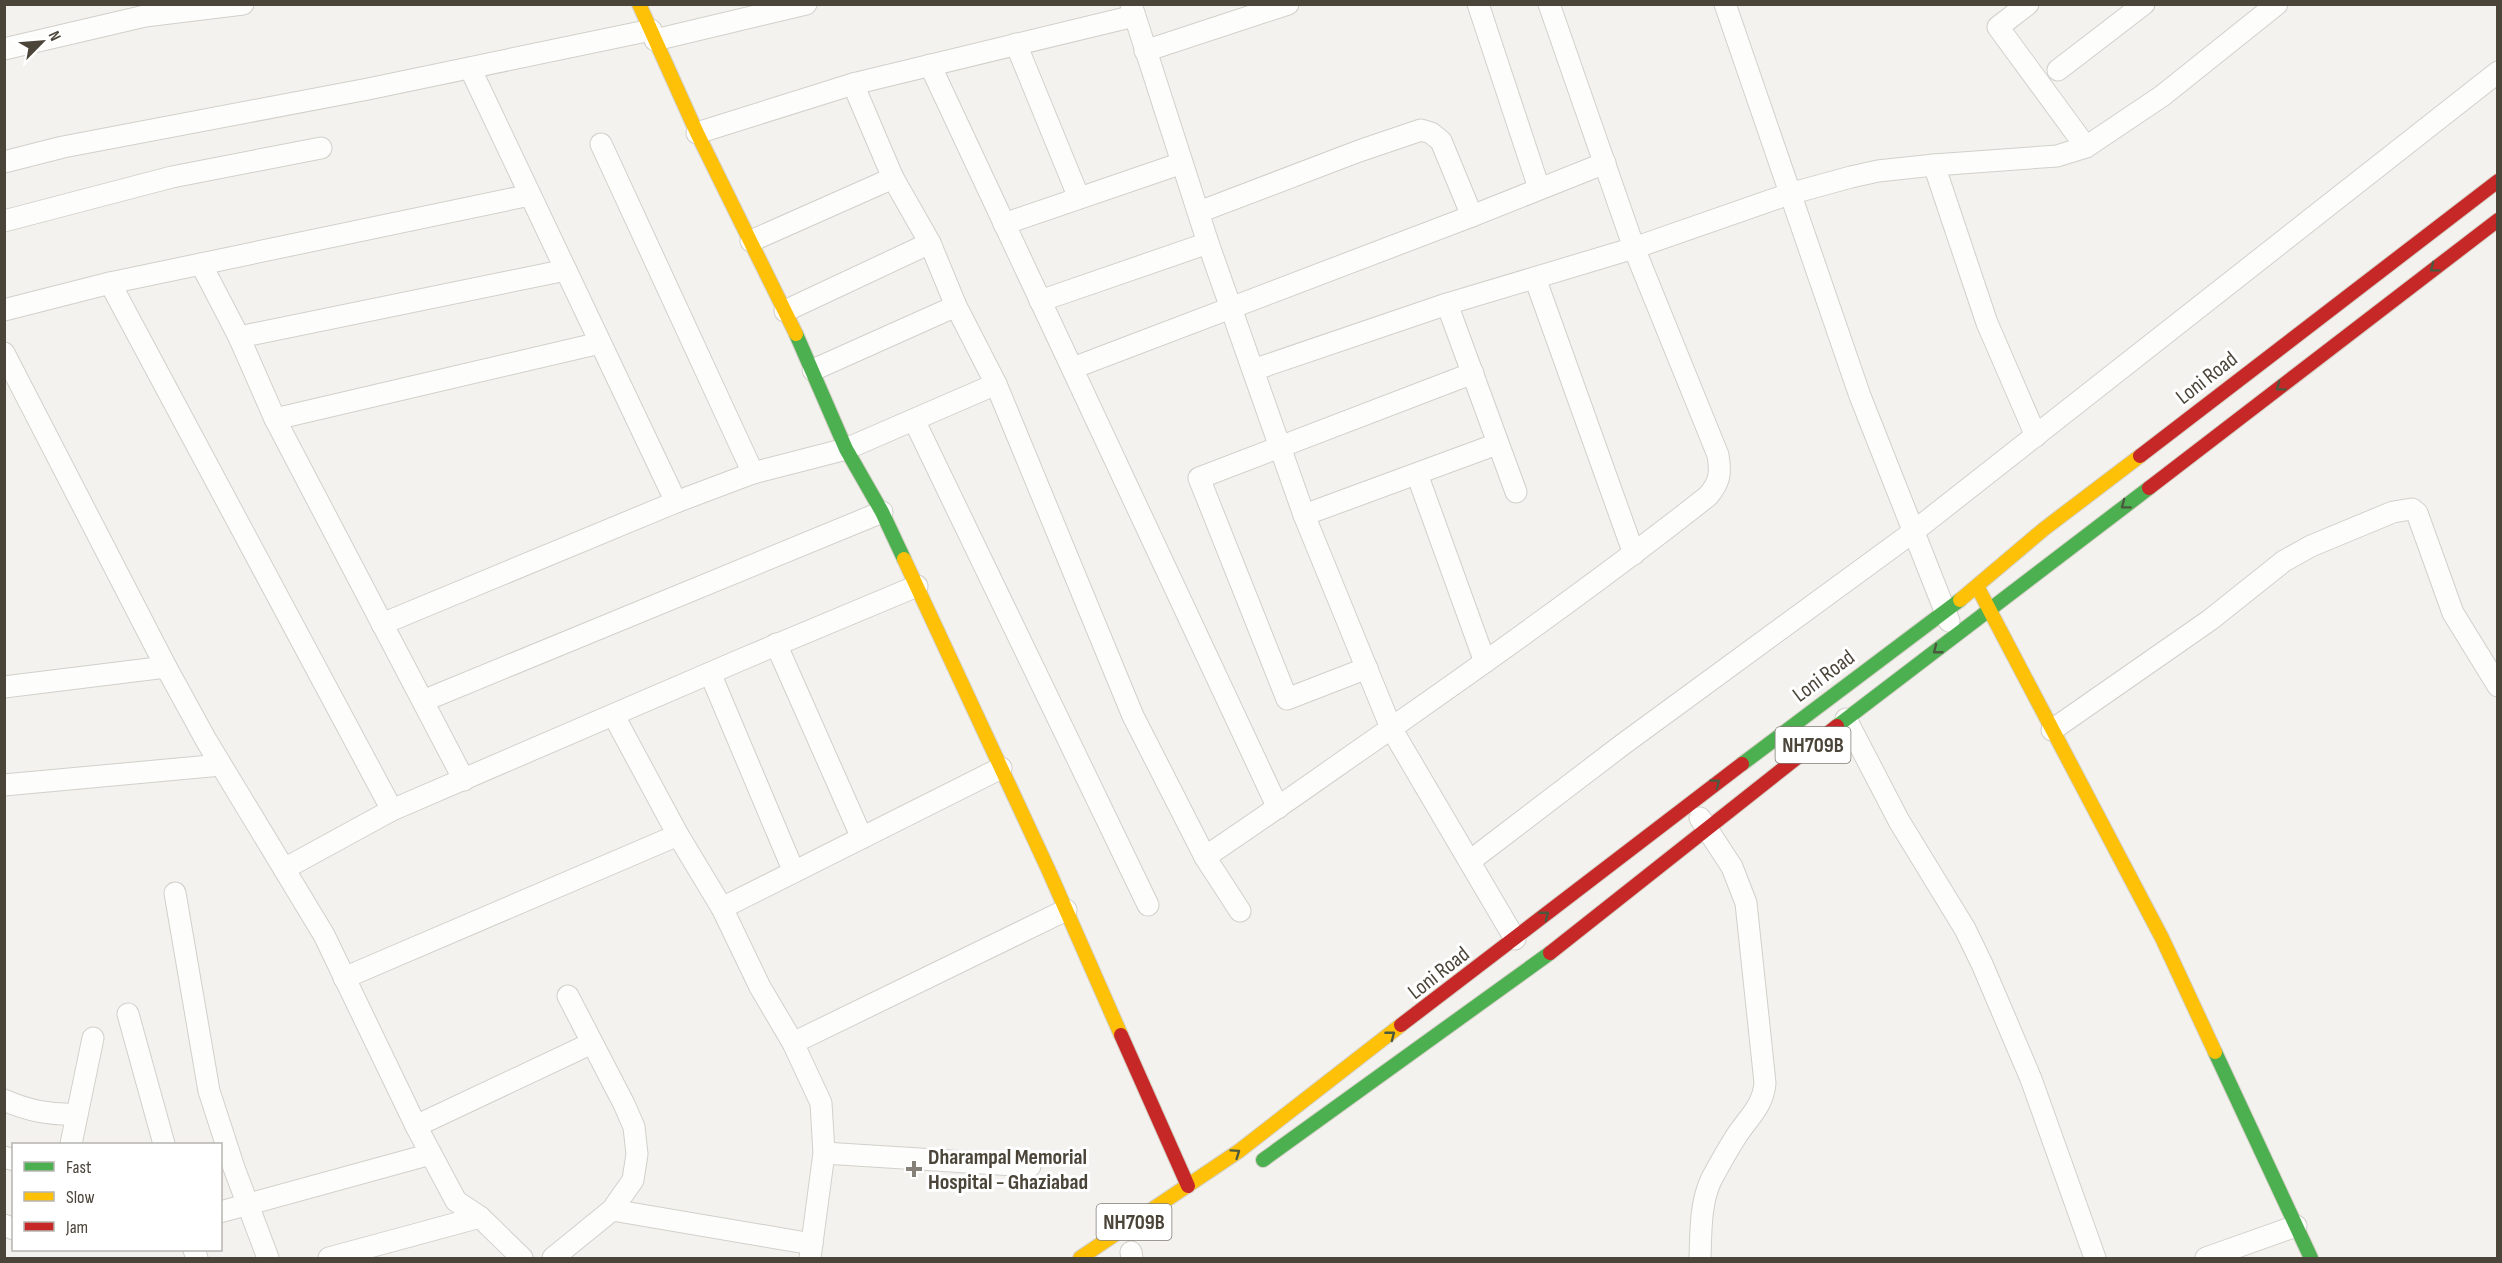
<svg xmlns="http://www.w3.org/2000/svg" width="2502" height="1263" font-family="'Sofia Sans Condensed',sans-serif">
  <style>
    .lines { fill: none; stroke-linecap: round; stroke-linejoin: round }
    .street-casing { stroke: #d2d0cb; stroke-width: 23 }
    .fast-casing { stroke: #d3cfc5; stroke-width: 16 }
    .slow-casing { stroke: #d3cfc5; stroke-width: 16 }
    .jam-casing { stroke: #d3cfc5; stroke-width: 16 }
    .street { stroke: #fdfdfc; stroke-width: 21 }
    .fast { stroke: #4caf50; stroke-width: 14 }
    .slow { stroke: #ffc107; stroke-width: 14 }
    .jam { stroke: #c62828; stroke-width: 14 }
    .oneway { stroke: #4b593e }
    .poi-dot { fill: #868178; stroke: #fff; stroke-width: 2 }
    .labels { text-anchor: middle; stroke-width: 6; stroke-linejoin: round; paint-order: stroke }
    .shield { fill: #fff; stroke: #817c74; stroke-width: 1.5 }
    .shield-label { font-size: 21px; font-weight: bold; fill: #4b4439 }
    .street-label { font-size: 22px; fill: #4b4439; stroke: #fff }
    .poi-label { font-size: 22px; font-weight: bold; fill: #4b4439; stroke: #fff; text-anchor: start }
  </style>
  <rect width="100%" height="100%" fill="#f4f2ee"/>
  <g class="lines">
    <g class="street-casing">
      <g id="street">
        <path d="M 1131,4 L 1208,243 L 1304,515 L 1391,728 L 1515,939"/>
        <path d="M 1478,4 L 1539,188"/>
        <path d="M 1725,4 L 1860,396 L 1949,621"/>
        <path d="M 2028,4 L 1998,27 L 2086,147"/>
        <path d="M 655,40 L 806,4"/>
        <path d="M 1016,44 L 1079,198"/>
        <path d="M 4,49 L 145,16 L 243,4"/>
        <path d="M 1145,51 L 1288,4"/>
        <path d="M 930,65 L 1278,808"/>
        <path d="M 470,68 L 676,502"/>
        <path d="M 2058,70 L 2144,4"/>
        <path d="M 853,84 L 893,178 L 930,243 L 956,306 L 996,384 L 1133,716 L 1205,857 L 1240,911"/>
        <path d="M 697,133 L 853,84 L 1134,16"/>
        <path d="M 601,144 L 753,473"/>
        <path d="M 4,162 L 63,147 L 368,89 L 651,30"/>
        <path d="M 1934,165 L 1987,323 L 2036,436"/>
        <path d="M 1199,212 L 1359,151 L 1421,130 L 1431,133 L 1441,141 L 1472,216"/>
        <path d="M 4,221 L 172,177 L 321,148"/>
        <path d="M 1004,224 L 1182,163"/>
        <path d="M 751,241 L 893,178"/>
        <path d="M 201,264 L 239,337 L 275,419 L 464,780"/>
        <path d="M 1535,278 L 1634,554"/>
        <path d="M 110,283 L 392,810"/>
        <path d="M 1040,301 L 1208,243"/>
        <path d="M 1447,304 L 1516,492"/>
        <path d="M 4,310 L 110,283 L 530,195"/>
        <path d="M 785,311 L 930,243"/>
        <path d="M 239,337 L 566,270"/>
        <path d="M 4,353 L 166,667 L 206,740 L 324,935 L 416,1126 L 456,1201 L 480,1217 L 522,1258"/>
        <path d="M 1073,368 L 1472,216 L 1605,163"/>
        <path d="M 813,370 L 956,306"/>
        <path d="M 1253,370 L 1447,304 L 1634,248 L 1789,194 L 1851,177 L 1878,171 L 1934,165 L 2057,156 L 2086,147 L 2162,96 L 2277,4"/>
        <path d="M 275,419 L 600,343"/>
        <path d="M 914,420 L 1148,905"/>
        <path d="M 1417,474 L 1485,662"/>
        <path d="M 1304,515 L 1497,444"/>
        <path d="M 382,624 L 676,502 L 753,473 L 846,449 L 996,384"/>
        <path d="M 776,644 L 862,838"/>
        <path d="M 1367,668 L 1287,699 L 1199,478 L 1473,373"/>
        <path d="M 710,673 L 794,872"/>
        <path d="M 4,687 L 166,667"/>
        <path d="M 423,701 L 882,512"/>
        <path d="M 614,716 L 678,835 L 722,908 L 760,987 L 793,1043 L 821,1103 L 824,1153 L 810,1258"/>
        <path d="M 1846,719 L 1899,821 L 1965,929 L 1982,964 L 2031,1079 L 2095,1258"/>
        <path d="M 2052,730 L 2210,620 L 2284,561 L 2311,546 L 2393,512 L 2412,509 L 2417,513 L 2453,613 L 2498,686"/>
        <path d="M 4,785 L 221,765"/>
        <path d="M 1205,857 C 1271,813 1335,767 1400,722 C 1504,649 1608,575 1708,496 C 1720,482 1721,473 1718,455 L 1634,248 L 1549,4"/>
        <path d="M 1470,861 L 1622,745 L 1913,532 L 2498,72"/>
        <path d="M 284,869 L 392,810 L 745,658 L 917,586"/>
        <path d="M 175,893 L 209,1091 L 234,1168 L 268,1258"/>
        <path d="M 722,908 L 1001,768"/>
        <path d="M 344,978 L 678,835"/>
        <path d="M 128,1014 L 164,1144"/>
        <path d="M 793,1043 L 1066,910"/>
        <path d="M 4,1100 C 29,1111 50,1115 77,1114"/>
        <path d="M 416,1126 L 592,1043"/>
        <path d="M 71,1144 L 93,1038"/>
        <path d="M 824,1153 L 1030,1166"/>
        <path d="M 4,1157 L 14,1160"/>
        <path d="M 612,1210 L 812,1244"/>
        <path d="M 220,1212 L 431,1154"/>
        <path d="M 4,1225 L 14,1229"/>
        <path d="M 194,1250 L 197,1258"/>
        <path d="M 1131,1252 L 1132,1258"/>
        <path d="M 329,1258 L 480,1217"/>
        <path d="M 553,1258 L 612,1210 L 633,1180 L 637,1154 L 634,1127 L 624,1104 L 568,996"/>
        <path d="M 1700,1258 C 1701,1232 1700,1204 1711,1180 C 1719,1165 1728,1149 1737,1135 C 1749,1117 1763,1106 1765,1083 L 1746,903 L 1732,867 L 1700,818"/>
        <path d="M 2206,1258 L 2296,1226"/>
      </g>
    </g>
    <g class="fast-casing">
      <g id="fast">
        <path d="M 796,334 L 846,449 L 882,512 L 904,559"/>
        <path d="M 1837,726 L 2149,488"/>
        <path d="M 1742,764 L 1960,600"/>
        <path d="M 2215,1052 L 2311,1258"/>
        <path d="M 1263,1160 L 1550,953"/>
      </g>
    </g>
    <g class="slow-casing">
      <g id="slow">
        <path d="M 639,4 L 697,133 L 796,334"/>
        <path d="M 904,559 L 1048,869 L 1121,1035"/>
        <path d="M 1979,590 L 2162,938 L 2215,1052"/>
        <path d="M 1960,600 L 2044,529 L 2140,456"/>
        <path d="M 1080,1258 L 1239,1151 L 1401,1025"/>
      </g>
    </g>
    <g class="jam-casing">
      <g id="jam">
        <path d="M 2140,456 L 2498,181"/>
        <path d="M 2149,488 L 2498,220"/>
        <path d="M 1550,953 L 1837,726"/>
        <path d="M 1401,1025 L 1742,764"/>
        <path d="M 1121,1035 L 1188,1186"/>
      </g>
    </g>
    <use href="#street" class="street"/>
    <use href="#fast" class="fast"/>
    <use href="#slow" class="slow"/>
    <use href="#jam" class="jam"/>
  </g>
  <defs><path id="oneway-chevron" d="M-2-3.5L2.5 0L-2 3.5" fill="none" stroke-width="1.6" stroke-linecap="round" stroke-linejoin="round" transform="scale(1.5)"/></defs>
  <g class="oneway">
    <use href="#oneway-chevron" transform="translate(2434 268) rotate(143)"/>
    <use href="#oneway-chevron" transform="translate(2280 387) rotate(143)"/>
    <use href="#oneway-chevron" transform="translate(2125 505) rotate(143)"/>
    <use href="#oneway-chevron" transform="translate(1937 650) rotate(142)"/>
    <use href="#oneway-chevron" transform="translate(1716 783) rotate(-37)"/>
    <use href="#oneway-chevron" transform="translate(1545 915) rotate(-38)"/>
    <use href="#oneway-chevron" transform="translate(1391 1035) rotate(-38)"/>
    <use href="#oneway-chevron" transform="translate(1236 1153) rotate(-35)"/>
  </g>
  <path class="poi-dot" d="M911 1160h6v6h6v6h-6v6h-6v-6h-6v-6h6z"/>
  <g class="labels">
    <g class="shield">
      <rect x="1775.5" y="727" width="75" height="36" rx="4.5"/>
      <rect x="1096.5" y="1204" width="75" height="36" rx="4.5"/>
    </g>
    <g class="shield-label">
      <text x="1813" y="752">NH709B</text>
      <text x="1134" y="1229">NH709B</text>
    </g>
    <g class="street-label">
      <text transform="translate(2206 377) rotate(-38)" y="8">Loni Road</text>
      <text transform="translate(1823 675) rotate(-37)" y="8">Loni Road</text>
      <text transform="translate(1438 972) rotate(-38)" y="8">Loni Road</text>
    </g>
    <g class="poi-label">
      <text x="928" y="1164">Dharampal Memorial<tspan x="928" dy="25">Hospital - Ghaziabad</tspan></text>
    </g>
  </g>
  <rect width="2502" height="1263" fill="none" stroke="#4b4439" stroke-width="12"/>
  <rect x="12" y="1143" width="210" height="108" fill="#ffffff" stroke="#b7b4b0" stroke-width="1.5"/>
  <rect x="24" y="1162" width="30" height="9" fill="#4caf50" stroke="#b7b4b0" stroke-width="1.5"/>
  <text x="66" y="1173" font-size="18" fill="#4b4439">Fast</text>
  <rect x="24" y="1192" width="30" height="9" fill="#ffc107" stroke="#b7b4b0" stroke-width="1.5"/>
  <text x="66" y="1203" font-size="18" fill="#4b4439">Slow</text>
  <rect x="24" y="1222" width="30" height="9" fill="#c62828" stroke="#b7b4b0" stroke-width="1.5"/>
  <text x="66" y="1233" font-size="18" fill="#4b4439">Jam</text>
  <g transform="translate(42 42) rotate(65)" stroke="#ffffff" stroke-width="4.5" paint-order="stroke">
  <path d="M0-4.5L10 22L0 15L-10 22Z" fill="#4b4439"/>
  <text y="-9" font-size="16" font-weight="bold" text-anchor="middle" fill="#4b4439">N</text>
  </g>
</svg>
